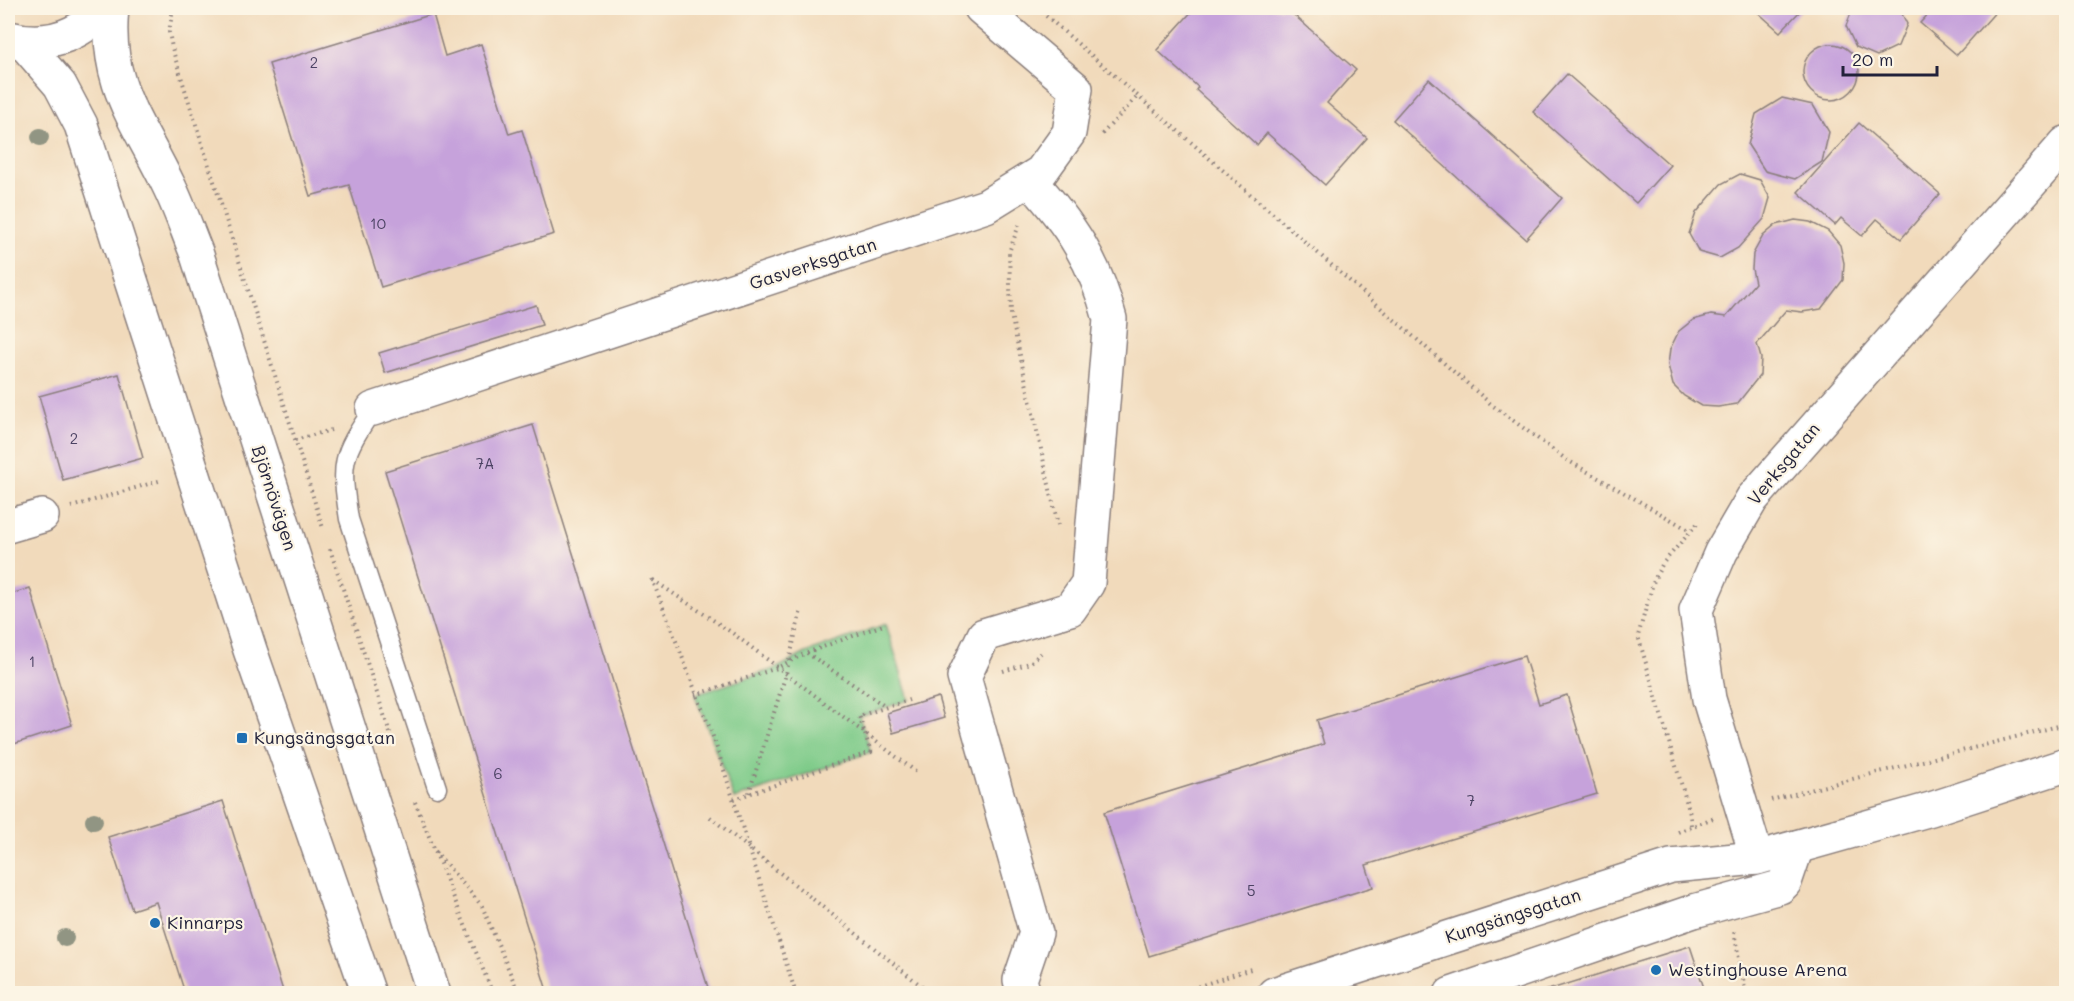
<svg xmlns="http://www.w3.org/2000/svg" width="2074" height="1001" font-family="Mali,sans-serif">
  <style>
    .green { fill: #7ecb89; stroke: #507662; stroke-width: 1.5 }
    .building { fill: #c6a2db }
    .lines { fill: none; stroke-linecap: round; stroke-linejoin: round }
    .service-casing { stroke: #8a7e7b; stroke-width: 21 }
    .minor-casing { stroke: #8a7e7b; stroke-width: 36 }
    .tertiary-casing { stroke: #8a7e7b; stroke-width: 36 }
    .secondary-casing { stroke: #8a7e7b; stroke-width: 36 }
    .path { stroke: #8a7e7b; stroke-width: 4; stroke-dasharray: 1.5 4.5; stroke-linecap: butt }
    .service { stroke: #fff; stroke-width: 18 }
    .minor { stroke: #fff; stroke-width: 33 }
    .tertiary { stroke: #fff; stroke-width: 33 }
    .secondary { stroke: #fff; stroke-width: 33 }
    .tree { fill: #919583 }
    .poi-dot { fill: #1f6fb2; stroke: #fcf5e5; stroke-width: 2 }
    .labels { text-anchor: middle; stroke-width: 4.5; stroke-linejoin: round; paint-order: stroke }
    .number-label { font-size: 15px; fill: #4b4263 }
    .street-label { font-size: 18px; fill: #22223b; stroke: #fcf5e5 }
    .poi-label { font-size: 18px; fill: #22223b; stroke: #fcf5e5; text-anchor: start }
  </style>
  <rect width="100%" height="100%" fill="#fcf5e5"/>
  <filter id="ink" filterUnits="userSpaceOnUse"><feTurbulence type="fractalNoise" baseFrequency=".0167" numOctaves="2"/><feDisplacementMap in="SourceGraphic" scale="12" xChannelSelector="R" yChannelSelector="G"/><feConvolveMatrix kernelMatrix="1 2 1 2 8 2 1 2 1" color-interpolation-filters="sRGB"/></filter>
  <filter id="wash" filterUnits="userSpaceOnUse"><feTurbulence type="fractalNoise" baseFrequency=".008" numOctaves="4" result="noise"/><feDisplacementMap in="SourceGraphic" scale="24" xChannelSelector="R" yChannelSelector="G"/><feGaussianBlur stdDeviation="1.35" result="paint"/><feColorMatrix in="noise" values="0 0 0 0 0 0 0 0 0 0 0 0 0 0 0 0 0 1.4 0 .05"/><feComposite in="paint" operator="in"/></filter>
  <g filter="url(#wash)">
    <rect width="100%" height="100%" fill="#f1dabb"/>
    <path class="green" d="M 886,624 L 909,700 L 859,716 L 871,752 L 734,799 L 695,695 L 777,668 L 806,653 Z"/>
    <g id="blocks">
      <g class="building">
        <path d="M 1195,8 L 1286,8 L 1356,70 L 1327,103 L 1367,138 L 1325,185 L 1267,133 L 1257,145 L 1196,90 L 1198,87 L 1157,50 Z"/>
        <path d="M 1753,8 L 1803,8 L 1780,32 Z"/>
        <path d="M 1853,8 L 1899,8 L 1907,24 L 1898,46 L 1877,56 L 1856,47 L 1846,26 Z"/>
        <path d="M 1934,8 L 1999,8 L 1957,55 L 1920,23 Z"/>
        <path d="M 433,14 L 445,56 L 481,44 L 509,134 L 522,130 L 554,234 L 381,287 L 349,185 L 310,196 L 269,64 Z"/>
        <circle cx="1831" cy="72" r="28"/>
        <path d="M 1567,74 L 1670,165 L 1636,203 L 1533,112 Z"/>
        <path d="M 1429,79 L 1562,198 L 1526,239 L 1393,120 Z"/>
        <path d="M 1782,98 L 1813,105 L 1829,132 L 1822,162 L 1795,179 L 1765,171 L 1748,145 L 1756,114 Z"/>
        <path d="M 1859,123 L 1940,194 L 1901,239 L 1877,219 L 1862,236 L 1841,218 L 1835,225 L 1798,192 Z"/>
        <path d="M 1740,174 L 1760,180 L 1770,198 L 1764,219 L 1738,248 L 1720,258 L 1699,252 L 1689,234 L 1696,213 L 1721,184 Z"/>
        <path d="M 1795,220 L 1810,222 L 1828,231 L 1840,245 L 1844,263 L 1843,280 L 1821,309 L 1802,312 L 1786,310 L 1757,344 L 1761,358 L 1760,375 L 1737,404 L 1718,407 L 1701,406 L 1684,396 L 1673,385 L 1668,365 L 1670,349 L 1679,331 L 1693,320 L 1711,315 L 1726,317 L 1755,283 L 1752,269 L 1753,254 L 1763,236 L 1776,225 Z"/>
        <path d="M 536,305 L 542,325 L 385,373 L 379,353 Z"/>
        <path d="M 119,374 L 143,458 L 63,480 L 39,396 Z"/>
        <path d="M 533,425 L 572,550 L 710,994 L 548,994 L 385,471 Z"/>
        <path d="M 30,588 L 72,725 L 8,746 L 8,595 Z"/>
        <path d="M 1524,656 L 1539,704 L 1567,695 L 1597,794 L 1366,865 L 1373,887 L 1149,956 L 1104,812 L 1324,744 L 1317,720 Z"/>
        <path d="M 938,697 L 944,718 L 893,733 L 887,713 Z"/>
        <path d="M 223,801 L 284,994 L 171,994 L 184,990 L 156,902 L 132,910 L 108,837 Z"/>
        <path d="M 1690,946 L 1706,994 L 1538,994 L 1538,993 Z"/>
      </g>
    </g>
  </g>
  <g filter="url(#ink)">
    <use href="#blocks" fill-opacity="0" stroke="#8a7e7b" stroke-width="1.5"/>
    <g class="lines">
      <g class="service-casing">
        <path id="service" d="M 373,409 C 341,457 340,462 349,519 L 437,788"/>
      </g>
      <g class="minor-casing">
        <g id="minor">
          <path d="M 373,409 L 986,206 L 1041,172 L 1069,133 L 1076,89 L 981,8"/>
          <path d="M 1757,858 L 1709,699 L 1696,610 L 1721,552 L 1752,499 L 2066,143"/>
          <path d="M 1024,994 L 1020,980 L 1036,933 L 964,677 L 984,635 L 1070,609 L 1088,583 L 1110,319 C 1095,261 1070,224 1030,180"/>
        </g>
      </g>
      <g class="tertiary-casing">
        <path id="tertiary" d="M 8,526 L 42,516"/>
      </g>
      <g class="secondary-casing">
        <g id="secondary">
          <path d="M 112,8 C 104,83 137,120 168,184 C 179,206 187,230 196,252 L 434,994"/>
          <path d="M 9,38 C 46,47 79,37 104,8"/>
          <path d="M 22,41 L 60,85 L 81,125 L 250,650 L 369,994"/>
          <path d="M 1274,994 L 1671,866 L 1757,858 L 1931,809 L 2066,765"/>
          <path d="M 1451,994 L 1694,911 L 1780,887 L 1785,882 L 1797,847"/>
        </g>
      </g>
      <g class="path">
        <path d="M 173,8 L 169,32 L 172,48 L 323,528"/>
        <path d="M 1037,8 L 1492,405 L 1567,460 L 1691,531"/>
        <path d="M 1102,134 L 1139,95"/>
        <path d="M 1019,225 L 1009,252 L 1011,315 L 1058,525"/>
        <path d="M 295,440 L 331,430"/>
        <path d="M 71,507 L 162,480"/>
        <path d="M 330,549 L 391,736"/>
        <path d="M 652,579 L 714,739 L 796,994"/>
        <path d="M 653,580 L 731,632 L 919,774"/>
        <path d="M 807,653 L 886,707"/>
        <path d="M 1003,671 L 1030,663 L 1041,653"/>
        <path d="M 695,695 L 777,668 L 806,653 L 886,624"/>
        <path d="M 749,793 L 786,674 L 801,610"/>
        <path d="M 734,799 L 871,752 L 859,716 L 909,700"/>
        <path d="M 1771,800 L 2066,724"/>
        <path d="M 415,802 L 493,994"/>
        <path d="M 710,817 L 928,991"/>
        <path d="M 1691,825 L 1690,814 L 1638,636 L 1654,580 L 1663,563 L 1697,524"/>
        <path d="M 1678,832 L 1713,818"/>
        <path d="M 435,851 L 482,906 L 519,994"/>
        <path d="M 1734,932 L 1746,994"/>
        <path d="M 1175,994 L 1254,968"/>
      </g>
      <use href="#service" class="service"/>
      <use href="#minor" class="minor"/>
      <use href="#tertiary" class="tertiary"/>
      <use href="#secondary" class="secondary"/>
    </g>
    <g class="tree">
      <circle cx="40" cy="137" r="9"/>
      <circle cx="94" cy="821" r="9"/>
      <circle cx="65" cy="938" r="9"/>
    </g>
  </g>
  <g class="poi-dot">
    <rect x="236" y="732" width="12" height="12" rx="3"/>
    <circle cx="155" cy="923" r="6"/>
    <circle cx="1656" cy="970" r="6"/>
  </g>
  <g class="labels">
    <g class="number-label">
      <text x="314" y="68">2</text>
      <text x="378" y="229">10</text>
      <text x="74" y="444">2</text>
      <text x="485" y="469">7A</text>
      <text x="32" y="667">1</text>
      <text x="498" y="779">6</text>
      <text x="1471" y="806">7</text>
      <text x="1251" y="896">5</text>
    </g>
    <g class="street-label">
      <text transform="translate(813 264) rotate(-18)" y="6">Gasverksgatan</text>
      <text transform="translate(1784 464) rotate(-50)" y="6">Verksgatan</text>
      <text transform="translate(274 498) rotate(72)" y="6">Björnövägen</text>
      <text transform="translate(1513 916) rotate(-18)" y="6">Kungsängsgatan</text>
    </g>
    <g class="poi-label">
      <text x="254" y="744">Kungsängsgatan</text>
      <text x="167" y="929">Kinnarps</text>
      <text x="1668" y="976">Westinghouse Arena</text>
    </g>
  </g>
  <rect width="2074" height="1001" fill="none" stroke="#fcf5e5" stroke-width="30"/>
  <path d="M1843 66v9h94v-9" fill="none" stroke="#22223b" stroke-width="3"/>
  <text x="1852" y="66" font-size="18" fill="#22223b" stroke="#fcf5e5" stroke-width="4.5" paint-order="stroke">20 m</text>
</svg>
